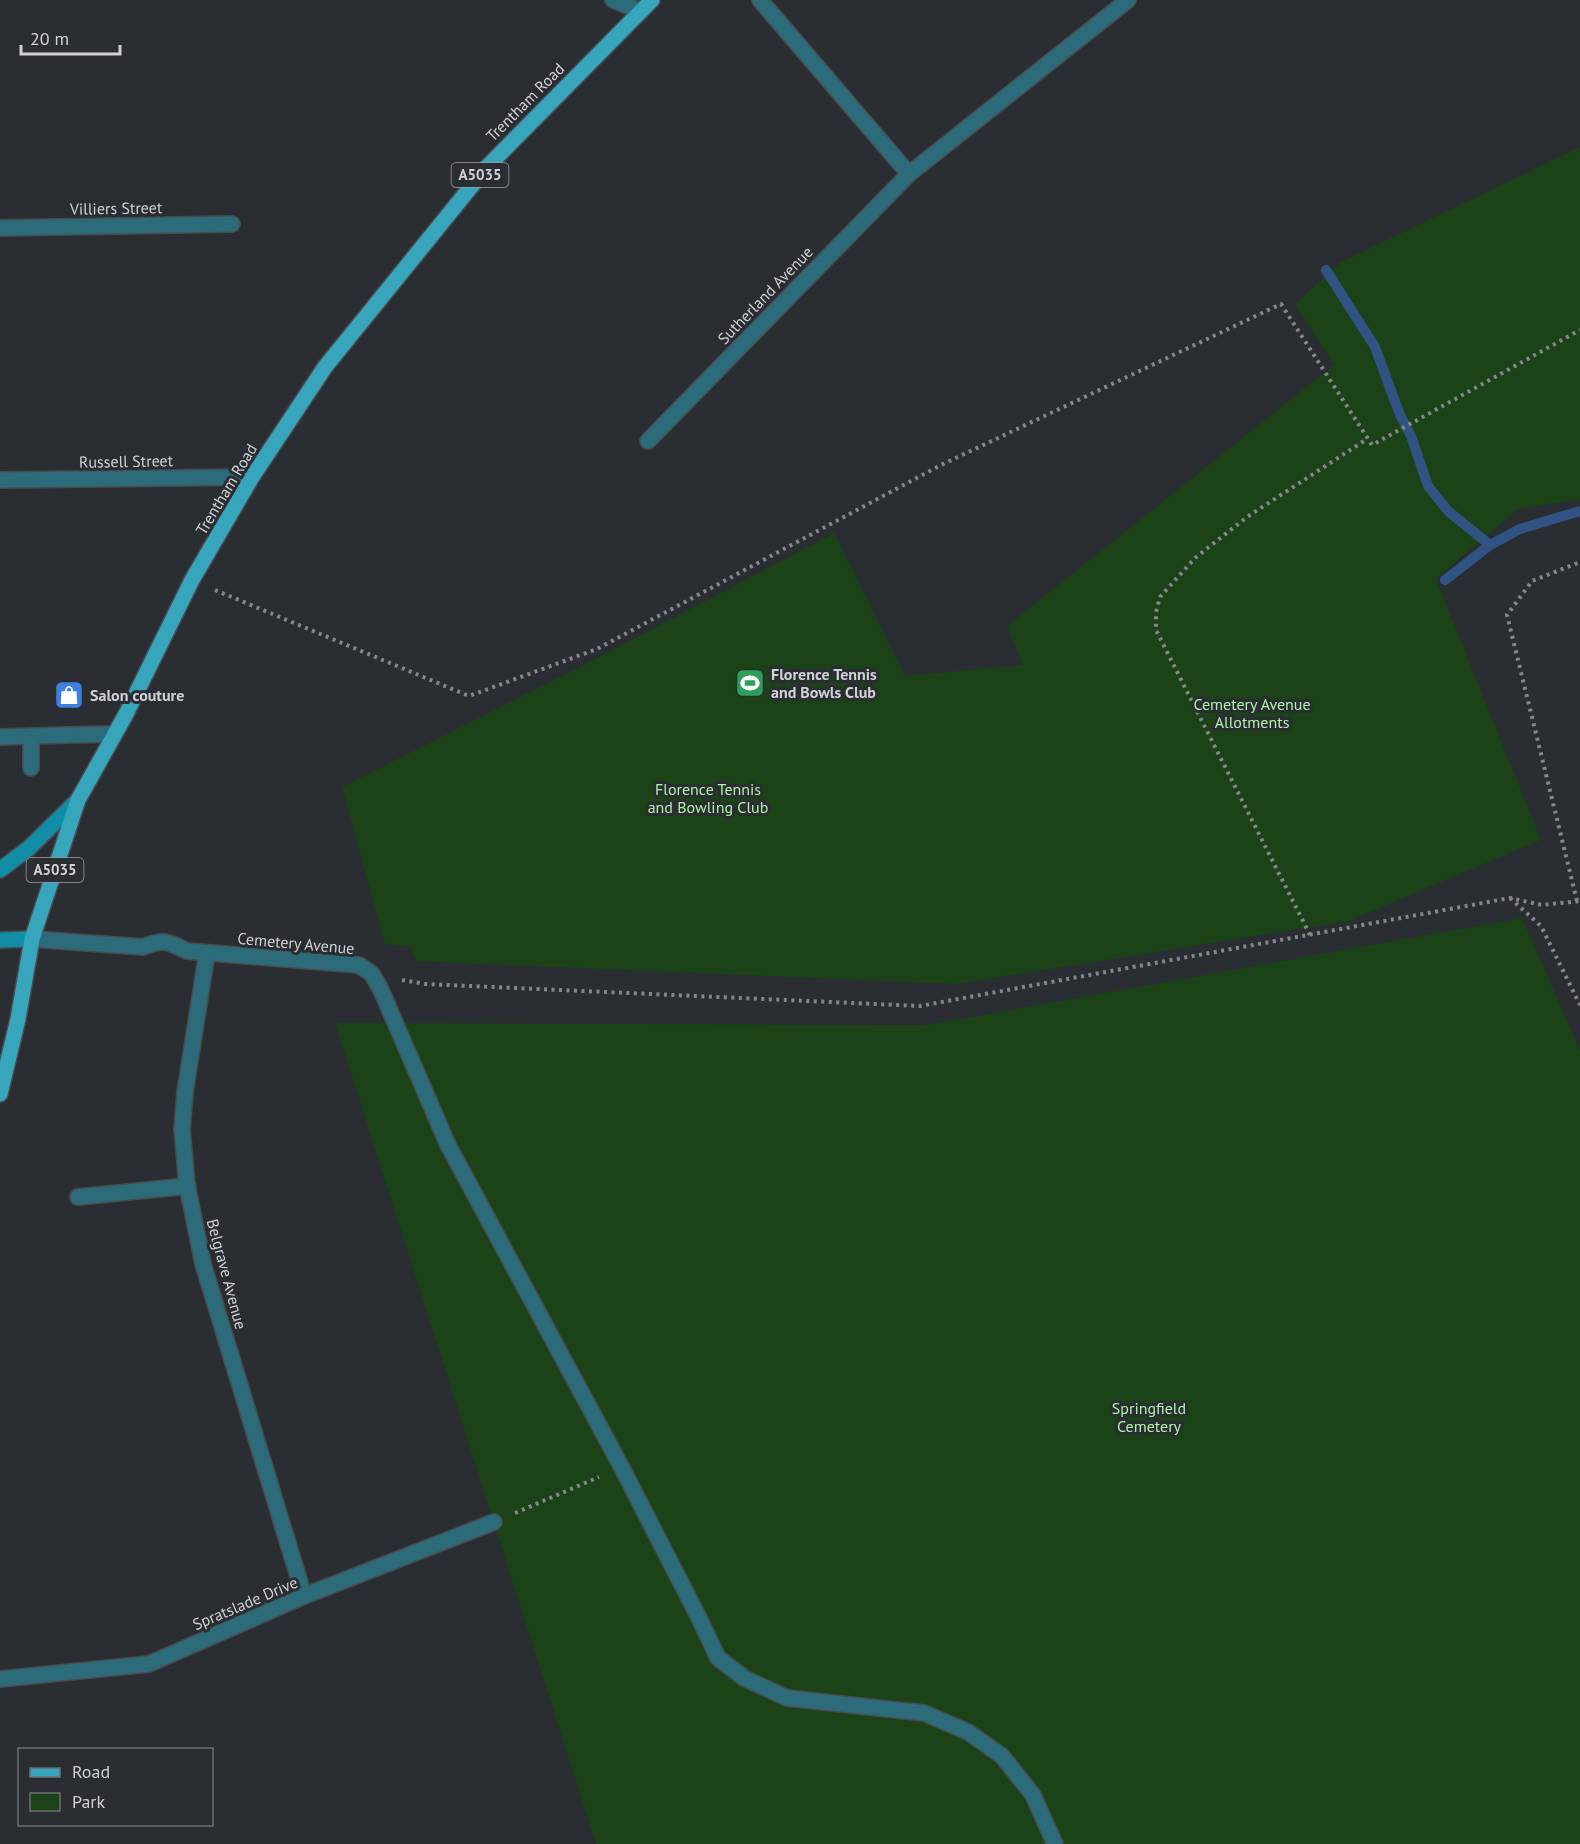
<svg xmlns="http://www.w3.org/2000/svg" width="1580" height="1844" font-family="'PT Sans',sans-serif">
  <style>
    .green { fill: #1b4317 }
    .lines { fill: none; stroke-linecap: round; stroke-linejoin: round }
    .stream { stroke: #315384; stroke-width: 10 }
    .service-casing { stroke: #484b4f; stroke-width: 18 }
    .pedestrian-casing { stroke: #484b4f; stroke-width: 18 }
    .minor-casing { stroke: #484b4f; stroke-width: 18 }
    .secondary-casing { stroke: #484b4f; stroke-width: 18 }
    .primary-casing { stroke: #484b4f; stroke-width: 18 }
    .path { stroke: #84868a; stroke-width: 4; stroke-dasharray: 3 4.5; stroke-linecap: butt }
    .service { stroke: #2c6b7a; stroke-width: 15 }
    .pedestrian { stroke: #2c6b7a; stroke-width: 15 }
    .minor { stroke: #2c6b7a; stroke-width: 15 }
    .secondary { stroke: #118ea5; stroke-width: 15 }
    .primary { stroke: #37a5bc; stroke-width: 15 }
    .labels { text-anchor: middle; stroke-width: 6; stroke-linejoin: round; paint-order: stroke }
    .shield { fill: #2a2d32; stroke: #9ea0a4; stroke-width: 1.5 }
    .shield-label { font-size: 15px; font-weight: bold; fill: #cfd1d5 }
    .street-label { font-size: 16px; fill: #cfd1d5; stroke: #2a2d32 }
    .poi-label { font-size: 16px; font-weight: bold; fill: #cfd1d5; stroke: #2a2d32; text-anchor: start }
    .park-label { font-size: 16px; fill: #aff2a7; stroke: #2a2d32 }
  </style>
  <rect width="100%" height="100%" fill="#2a2d32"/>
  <g class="green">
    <path d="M 1580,147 L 1580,499 L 1518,509 L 1436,579 L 1541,840 L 1349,921 L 956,984 L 416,961 L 411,947 L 385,944 L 342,787 L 582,666 L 834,533 L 905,676 L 1023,665 L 1007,626 L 1334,365 L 1295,304 L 1341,262 Z"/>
    <path d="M 1522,918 L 1580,1050 L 1580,1844 L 596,1844 L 335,1023 L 927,1025 Z"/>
  </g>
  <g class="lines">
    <g class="stream">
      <path d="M 1326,270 L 1375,347 L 1400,415 L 1411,436 L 1428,486 L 1448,511 L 1490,545"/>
      <path d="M 1445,580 L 1490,545 L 1520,529 L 1580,511"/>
    </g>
    <g class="service-casing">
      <g id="service">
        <path d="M 448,1145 L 622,1468 L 699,1618 L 718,1658 L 744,1678 L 787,1698 L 924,1713 L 968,1732 L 1002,1756 L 1033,1795 L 1055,1844"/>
        <path d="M 78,1197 L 188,1186"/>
      </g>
    </g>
    <g class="pedestrian-casing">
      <path id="pedestrian" d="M 67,735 L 115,734"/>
    </g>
    <g class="minor-casing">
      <g id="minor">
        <path d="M 613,0 L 640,11"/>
        <path d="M 760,0 L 909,174"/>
        <path d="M 0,228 L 232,224"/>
        <path d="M 648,441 L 909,174 L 1128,0"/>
        <path d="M 0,480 L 252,477"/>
        <path d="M 0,737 L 67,735"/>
        <path d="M 31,768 L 31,736"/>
        <path d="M 32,939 L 143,947 C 164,939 168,941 187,951 L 359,965 L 372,974 L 381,990 L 448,1145"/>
        <path d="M 207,953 L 185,1092 L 182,1129 L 187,1185 L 203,1264 L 304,1596"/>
        <path d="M 0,1679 L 149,1664 L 304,1596 L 494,1522"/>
      </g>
    </g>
    <g class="secondary-casing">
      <g id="secondary">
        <path d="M 0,870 L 29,848 L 78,800"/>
        <path d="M 0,940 L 32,939"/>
      </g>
    </g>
    <g class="primary-casing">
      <path id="primary" d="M 0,1094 L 18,1019 L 32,939 L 78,800 L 126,714 L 192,580 L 252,477 L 325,367 L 487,167 L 652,0"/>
    </g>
    <g class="path">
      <path d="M 215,590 L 469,696 L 597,649 L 941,465 L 1281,304 L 1372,445 L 1580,330"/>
      <path d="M 1510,898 L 1541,926 L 1580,1005"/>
      <path d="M 1577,901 L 1507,615 L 1532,581 L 1580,562"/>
      <path d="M 1310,935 L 1156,630 L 1156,612 L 1160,597 L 1195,558 L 1247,517 L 1367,439"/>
      <path d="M 402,980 L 425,984 L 920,1006 L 1510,898 L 1542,905 L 1580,901"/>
      <path d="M 515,1513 L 599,1477"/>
    </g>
    <use href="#service" class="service"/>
    <use href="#pedestrian" class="pedestrian"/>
    <use href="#minor" class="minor"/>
    <use href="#secondary" class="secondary"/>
    <use href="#primary" class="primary"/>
  </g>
  <defs>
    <g id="stadium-square" transform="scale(1.5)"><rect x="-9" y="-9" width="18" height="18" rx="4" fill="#2e9e5b" stroke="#2a2d32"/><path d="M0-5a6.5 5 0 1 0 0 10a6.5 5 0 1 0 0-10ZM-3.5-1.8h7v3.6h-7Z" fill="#fff"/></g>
    <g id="shop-square" transform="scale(1.5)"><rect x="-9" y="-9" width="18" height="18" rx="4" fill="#3f7fe0" stroke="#2a2d32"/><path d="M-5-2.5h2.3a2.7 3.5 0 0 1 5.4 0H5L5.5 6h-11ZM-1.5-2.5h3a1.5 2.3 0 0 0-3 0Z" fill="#fff"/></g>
  </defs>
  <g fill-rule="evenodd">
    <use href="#stadium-square" x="750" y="683"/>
    <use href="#shop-square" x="69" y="695"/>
  </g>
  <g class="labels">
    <g class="shield">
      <rect x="451.5" y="163" width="57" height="24" rx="4.5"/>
      <rect x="26.5" y="858" width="57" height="24" rx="4.5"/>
    </g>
    <g class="shield-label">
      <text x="480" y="180">A5035</text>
      <text x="55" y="875">A5035</text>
    </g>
    <g class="street-label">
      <text transform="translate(525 102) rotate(-45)" y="6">Trentham Road</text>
      <text transform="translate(116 208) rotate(-1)" y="6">Villiers Street</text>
      <text transform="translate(765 295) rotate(-46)" y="6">Sutherland Avenue</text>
      <text transform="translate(126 461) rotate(-1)" y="6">Russell Street</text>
      <text transform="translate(226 489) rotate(-59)" y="6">Trentham Road</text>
      <text transform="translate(296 943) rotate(5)" y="6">Cemetery Avenue</text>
      <text transform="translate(227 1274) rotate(75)" y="6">Belgrave Avenue</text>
      <text transform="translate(245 1603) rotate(-23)" y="6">Spratslade Drive</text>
    </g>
    <g class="poi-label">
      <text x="771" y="680">Florence Tennis<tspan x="771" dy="18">and Bowls Club</tspan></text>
      <text x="90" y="701">Salon couture</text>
    </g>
    <g class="park-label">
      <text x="1252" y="710">Cemetery Avenue<tspan x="1252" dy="18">Allotments</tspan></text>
      <text x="708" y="795">Florence Tennis<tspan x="708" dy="18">and Bowling Club</tspan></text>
      <text x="1149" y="1414">Springfield<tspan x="1149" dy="18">Cemetery</tspan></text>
    </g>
  </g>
  <rect x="18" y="1748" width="195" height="78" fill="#2a2d32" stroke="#6c6f73" stroke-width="1.5"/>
  <rect x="30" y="1768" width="30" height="9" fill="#37a5bc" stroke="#6c6f73" stroke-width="1.5"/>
  <text x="72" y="1778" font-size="18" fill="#cfd1d5">Road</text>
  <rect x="30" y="1793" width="30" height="18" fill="#1b4317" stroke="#6c6f73" stroke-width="1.5"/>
  <text x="72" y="1808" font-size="18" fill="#cfd1d5">Park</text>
  <path d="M21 45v9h99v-9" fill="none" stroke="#cfd1d5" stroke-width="3"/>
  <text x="30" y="45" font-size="18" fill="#cfd1d5" stroke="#2a2d32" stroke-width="4.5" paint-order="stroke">20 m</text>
</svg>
